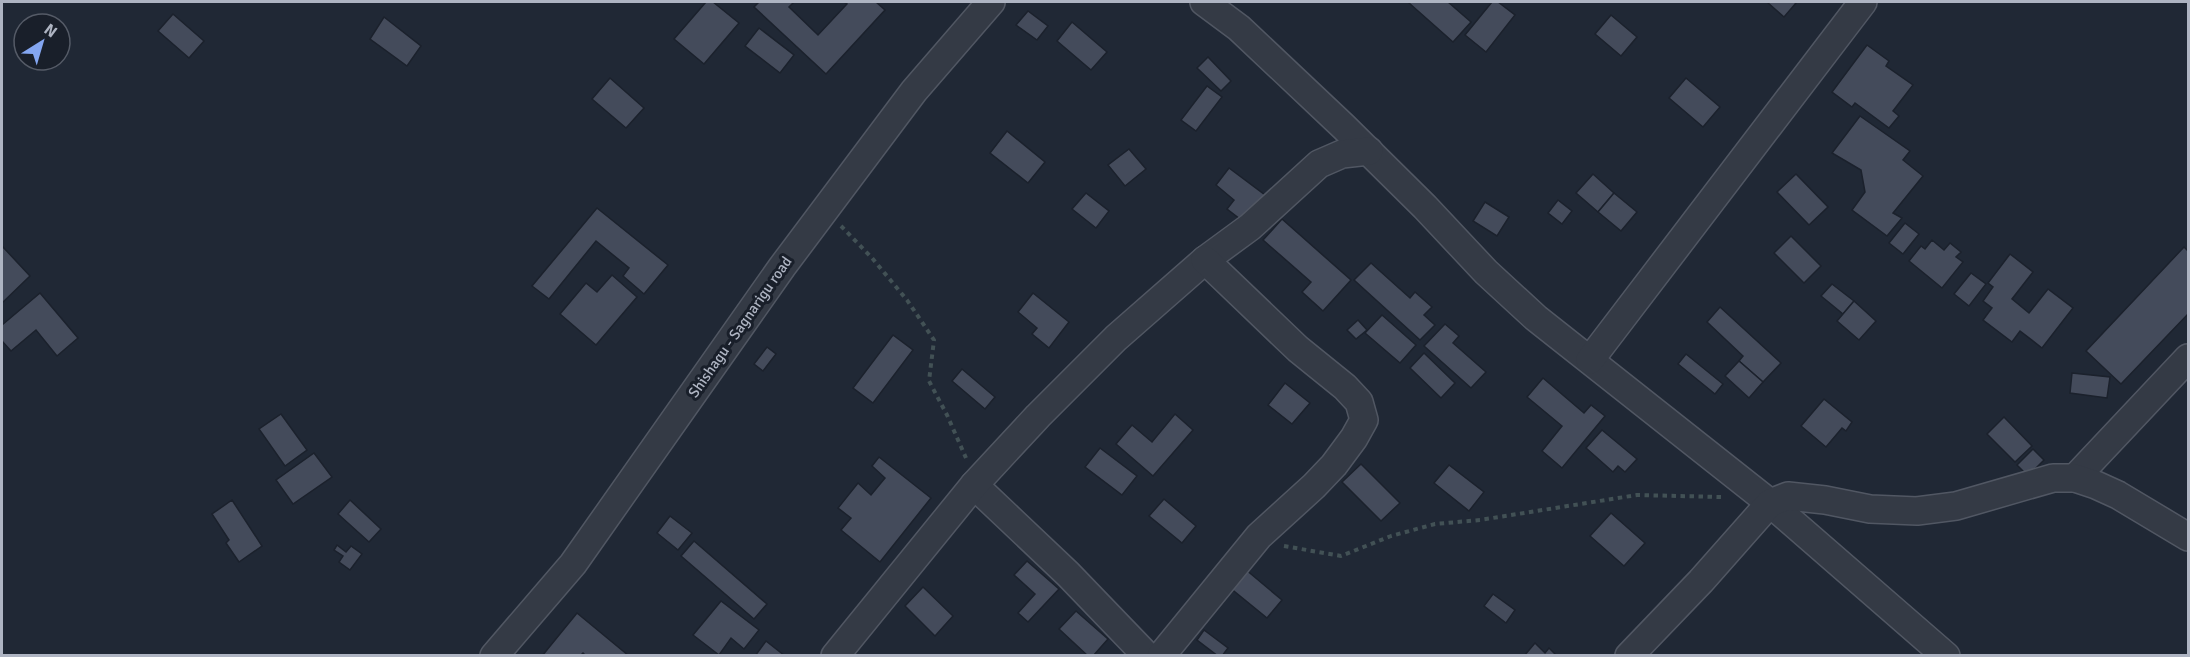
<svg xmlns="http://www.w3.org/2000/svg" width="2190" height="657" font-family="Signika,sans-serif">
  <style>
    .building { fill: #444b5b; stroke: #1b212c; stroke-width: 1.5 }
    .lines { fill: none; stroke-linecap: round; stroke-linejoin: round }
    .street-casing { stroke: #515763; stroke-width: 30 }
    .path { stroke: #425155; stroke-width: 4; stroke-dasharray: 4.5 4.5; stroke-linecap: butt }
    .street { stroke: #343a45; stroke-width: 27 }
    .labels { text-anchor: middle; stroke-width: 6; stroke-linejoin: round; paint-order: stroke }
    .street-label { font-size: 15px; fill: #aeb4c2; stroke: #191f2a }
  </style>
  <rect width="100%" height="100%" fill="#202835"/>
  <g class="building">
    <path d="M 706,2 L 713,2 L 739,23 L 704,64 L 674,39 Z"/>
    <path d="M 759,2 L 794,2 L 789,7 L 818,35 L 847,4 L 844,2 L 876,2 L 885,10 L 826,74 L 754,7 Z"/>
    <path d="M 1410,2 L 1448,2 L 1471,22 L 1453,42 L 1409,3 Z"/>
    <path d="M 1492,2 L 1498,2 L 1515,15 L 1486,52 L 1465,35 Z"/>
    <path d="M 1767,2 L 1794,2 L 1796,3 L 1784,17 Z"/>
    <path d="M 1028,11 L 1048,26 L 1037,40 L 1016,25 Z"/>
    <path d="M 173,14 L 204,41 L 189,58 L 158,31 Z"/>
    <path d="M 1611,15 L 1637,37 L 1621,56 L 1595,34 Z"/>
    <path d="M 384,17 L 421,46 L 407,66 L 370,39 Z"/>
    <path d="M 1072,22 L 1107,52 L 1091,70 L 1057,41 Z"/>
    <path d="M 759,28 L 794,55 L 780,73 L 745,46 Z"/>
    <path d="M 1867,45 L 1889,61 L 1886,66 L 1913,85 L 1893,111 L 1899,116 L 1889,128 L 1855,103 L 1852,107 L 1832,92 Z"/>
    <path d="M 1208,57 L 1231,81 L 1221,91 L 1197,68 Z"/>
    <path d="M 610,78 L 644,108 L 626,128 L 592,99 Z"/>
    <path d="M 1686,78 L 1720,107 L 1703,127 L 1669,98 Z"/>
    <path d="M 1207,86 L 1222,97 L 1196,131 L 1181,120 Z"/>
    <path d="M 1860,116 L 1910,151 L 1903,160 L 1923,176 L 1893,213 L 1902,218 L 1887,236 L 1852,210 L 1865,192 L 1861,170 L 1832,153 Z"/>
    <path d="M 1007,131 L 1045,162 L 1028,183 L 990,153 Z"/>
    <path d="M 1129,149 L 1146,169 L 1125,186 L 1108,165 Z"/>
    <path d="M 1229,168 L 1265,195 L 1244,222 L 1227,209 L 1234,200 L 1216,185 Z"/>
    <path d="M 1593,174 L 1614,193 L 1598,212 L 1576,193 Z"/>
    <path d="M 1796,174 L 1828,207 L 1809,225 L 1777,192 Z"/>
    <path d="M 1086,193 L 1109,211 L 1096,228 L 1072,209 Z"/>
    <path d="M 1614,193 L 1637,212 L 1621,231 L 1598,212 Z"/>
    <path d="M 1558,200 L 1572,211 L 1562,224 L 1548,213 Z"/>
    <path d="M 1485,202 L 1509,217 L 1497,236 L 1473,221 Z"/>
    <path d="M 597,208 L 668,265 L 644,294 L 623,276 L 629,268 L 596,241 L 549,299 L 532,286 Z"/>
    <path d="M 1282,219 L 1351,280 L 1323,311 L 1302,292 L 1311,282 L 1263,240 Z"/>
    <path d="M 1905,223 L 1919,234 L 1903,254 L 1889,243 Z"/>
    <path d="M 1791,236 L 1821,266 L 1804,283 L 1774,253 Z"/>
    <path d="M 1932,240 L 1944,250 L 1950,243 L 1961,252 L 1956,257 L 1963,262 L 1942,288 L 1909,261 L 1921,246 L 1925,249 Z"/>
    <path d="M 2,246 L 30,276 L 2,303 Z"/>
    <path d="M 2184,247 L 2188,251 L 2188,314 L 2121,384 L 2086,351 Z"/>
    <path d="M 2010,254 L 2033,272 L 2012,299 L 2029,313 L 2048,289 L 2073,308 L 2042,348 L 2020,331 L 2012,342 L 1983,320 L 1992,308 L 1983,301 L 1993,287 L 1988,283 Z"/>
    <path d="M 1371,263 L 1410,298 L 1415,292 L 1432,307 L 1424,315 L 1435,325 L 1420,340 L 1354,280 Z"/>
    <path d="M 1971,273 L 1986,284 L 1969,306 L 1954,294 Z"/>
    <path d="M 612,275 L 637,297 L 596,345 L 560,314 L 586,283 L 597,292 Z"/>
    <path d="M 1832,284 L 1854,301 L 1843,314 L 1821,296 Z"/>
    <path d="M 40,293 L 78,338 L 57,356 L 36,330 L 11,351 L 2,341 L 2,325 Z"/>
    <path d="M 1033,293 L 1069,322 L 1049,348 L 1032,334 L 1037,328 L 1018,312 Z"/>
    <path d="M 1854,301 L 1876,321 L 1859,340 L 1837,321 Z"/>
    <path d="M 1720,307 L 1781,363 L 1763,382 L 1739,361 L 1743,356 L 1707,322 Z"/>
    <path d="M 1382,315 L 1416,345 L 1400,363 L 1365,333 Z"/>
    <path d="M 1358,320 L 1367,330 L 1356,339 L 1347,330 Z"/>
    <path d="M 1445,324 L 1459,336 L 1453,343 L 1486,372 L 1471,388 L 1424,346 Z"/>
    <path d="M 893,335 L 913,350 L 873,403 L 853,388 Z"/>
    <path d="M 767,347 L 776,354 L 763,371 L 754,364 Z"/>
    <path d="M 1424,353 L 1455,383 L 1441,398 L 1410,368 Z"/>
    <path d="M 1686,354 L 1723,384 L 1715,394 L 1678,364 Z"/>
    <path d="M 1739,361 L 1763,382 L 1749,398 L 1725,376 Z"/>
    <path d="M 962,369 L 995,397 L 985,409 L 952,381 Z"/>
    <path d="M 2072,373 L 2110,377 L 2107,398 L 2070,393 Z"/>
    <path d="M 1543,378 L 1584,413 L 1591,405 L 1605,416 L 1562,468 L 1542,451 L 1562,426 L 1527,397 Z"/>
    <path d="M 1285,383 L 1310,403 L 1292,424 L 1268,405 Z"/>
    <path d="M 1824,399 L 1852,422 L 1846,431 L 1842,428 L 1826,447 L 1801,426 Z"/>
    <path d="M 281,414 L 307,450 L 285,466 L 259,429 Z"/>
    <path d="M 1175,414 L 1193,430 L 1153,476 L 1116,444 L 1132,425 L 1152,442 Z"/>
    <path d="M 2004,417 L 2032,446 L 2015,462 L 1987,434 Z"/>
    <path d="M 1602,430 L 1637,459 L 1625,472 L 1618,466 L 1613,472 L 1586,448 Z"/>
    <path d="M 1100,448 L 1137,476 L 1122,495 L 1085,467 Z"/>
    <path d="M 2033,449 L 2044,460 L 2028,476 L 2017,465 Z"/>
    <path d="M 314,453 L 332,477 L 293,504 L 276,480 Z"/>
    <path d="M 879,457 L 931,498 L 880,562 L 841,530 L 851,518 L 838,508 L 858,483 L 871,495 L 885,478 L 872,466 Z"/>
    <path d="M 1361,464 L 1400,503 L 1381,521 L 1342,482 Z"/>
    <path d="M 1449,465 L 1484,492 L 1469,511 L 1434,483 Z"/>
    <path d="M 1164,499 L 1196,526 L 1182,543 L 1149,516 Z"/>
    <path d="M 232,500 L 262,546 L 239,562 L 226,543 L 229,540 L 212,514 Z"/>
    <path d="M 350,500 L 381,529 L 369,542 L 338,514 Z"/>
    <path d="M 1611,513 L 1645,543 L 1624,566 L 1590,536 Z"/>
    <path d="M 670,516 L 692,533 L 678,550 L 657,533 Z"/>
    <path d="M 694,541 L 767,604 L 754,619 L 681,556 Z"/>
    <path d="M 337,545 L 346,552 L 351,546 L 362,554 L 350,570 L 339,562 L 343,556 L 334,550 Z"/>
    <path d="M 1027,561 L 1059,589 L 1028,622 L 1018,613 L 1035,594 L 1014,575 Z"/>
    <path d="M 1245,569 L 1282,600 L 1267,618 L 1229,587 Z"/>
    <path d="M 923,587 L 953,616 L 935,636 L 905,606 Z"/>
    <path d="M 1493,594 L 1515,610 L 1506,623 L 1484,606 Z"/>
    <path d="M 721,601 L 759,630 L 744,649 L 731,638 L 719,655 L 693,635 Z"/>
    <path d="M 1076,611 L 1108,639 L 1093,656 L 1088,656 L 1059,629 Z"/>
    <path d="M 577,613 L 629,656 L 586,656 L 583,653 L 580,656 L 542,656 Z"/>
    <path d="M 1204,630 L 1228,648 L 1222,656 L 1218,656 L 1197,640 Z"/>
    <path d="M 766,641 L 785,656 L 755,656 Z"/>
    <path d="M 1535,643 L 1545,653 L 1549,648 L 1557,656 L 1524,656 Z"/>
  </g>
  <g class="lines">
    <g class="street-casing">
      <g id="street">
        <path d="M 1204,2 L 1239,28 L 1344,127 L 1425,207 L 1486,272 L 1536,318 L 1770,503 L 1946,656"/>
        <path d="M 1590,360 L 1863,2"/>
        <path d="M 2075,478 L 2188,358"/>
        <path d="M 974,485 L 1068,574 L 1147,656"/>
        <path d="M 494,656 L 573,564 L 782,267 L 914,91 L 991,2"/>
        <path d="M 835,656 L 974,485 L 1038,416 L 1116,338 L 1205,260 L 1250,227 L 1319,164 L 1342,154 L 1369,151"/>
        <path d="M 1161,656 L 1259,536 L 1314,486 L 1334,465 L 1354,438 L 1364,420 L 1359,402 L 1345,387 L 1298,349 L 1205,260"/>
        <path d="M 1629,656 L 1701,581 L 1770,503 L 1788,496 L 1825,500 L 1870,509 L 1917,511 L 1956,506 L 2053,478 L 2075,478 L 2096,485 L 2118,495 L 2188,537"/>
      </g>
    </g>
    <g class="path">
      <path d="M 841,226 L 872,258 L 907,300 L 934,340 L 929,381 L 947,415 L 966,458"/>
      <path d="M 1284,546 L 1341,556 L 1391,536 L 1435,524 L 1480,520 L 1637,495 L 1721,497"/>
    </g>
    <use href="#street" class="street"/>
  </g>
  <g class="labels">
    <g class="street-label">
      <text transform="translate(740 327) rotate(-55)" y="5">Shishagu - Sagnarigu road</text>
    </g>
  </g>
  <rect width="2190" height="657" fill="none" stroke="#aeb4c2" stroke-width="6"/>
  <g transform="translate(42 42) rotate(37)"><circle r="28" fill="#191f2a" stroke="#555b67" stroke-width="1.5"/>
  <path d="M0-4.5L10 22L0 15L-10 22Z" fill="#84a6f1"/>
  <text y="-9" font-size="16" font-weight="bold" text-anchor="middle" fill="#aeb4c2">N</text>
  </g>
</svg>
